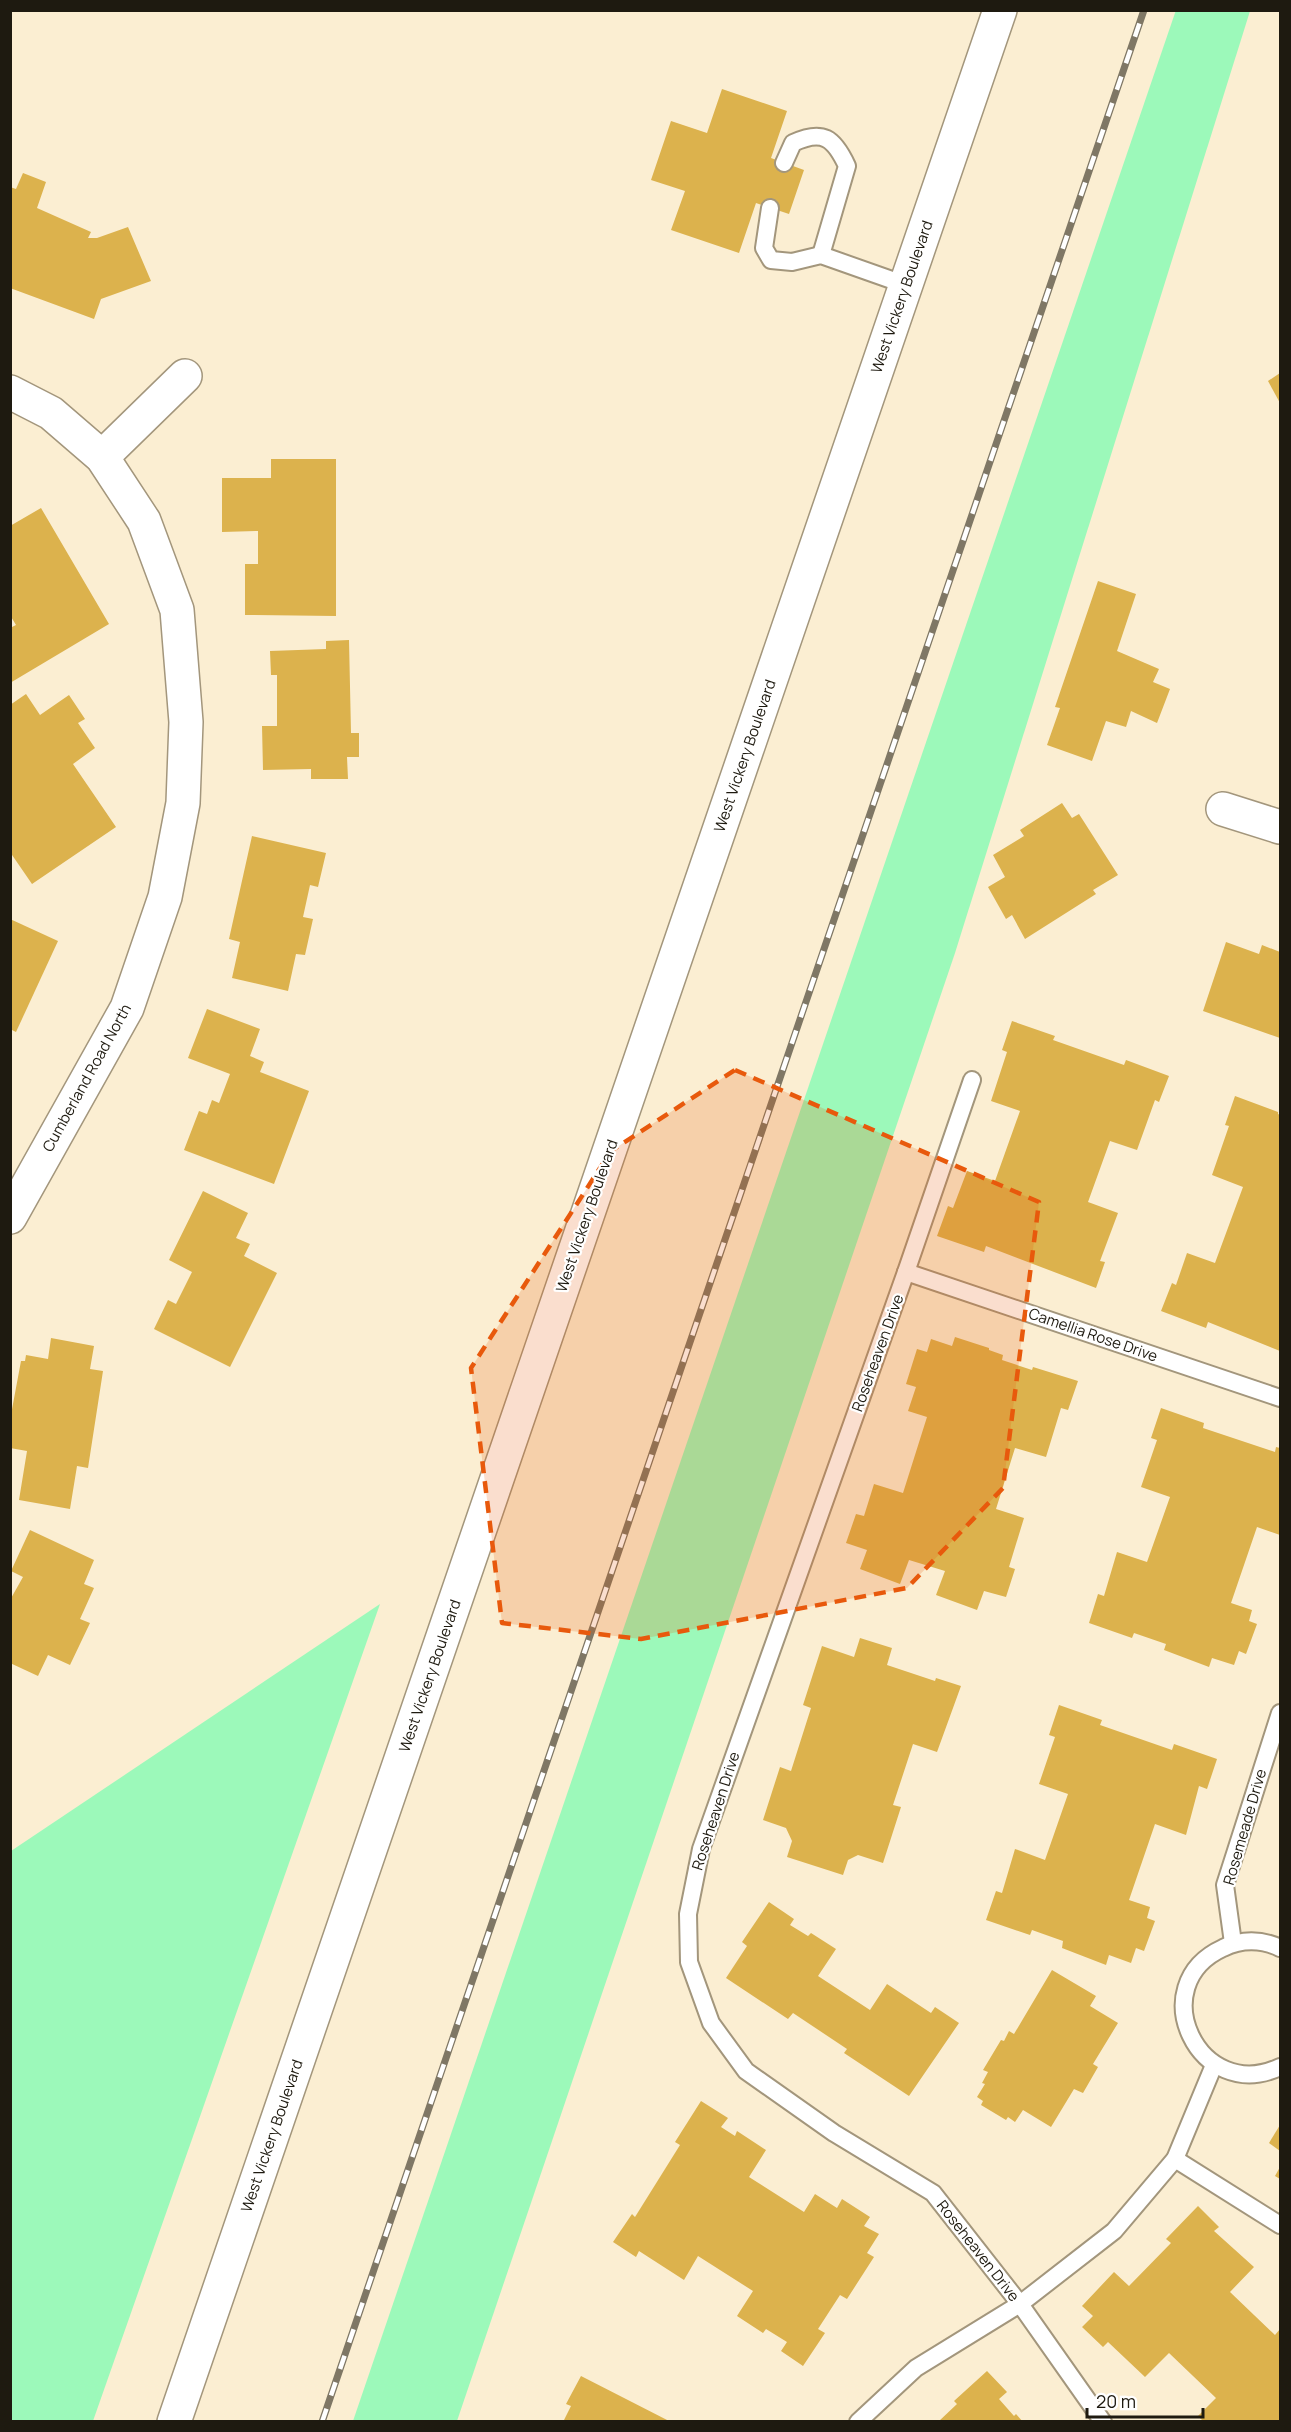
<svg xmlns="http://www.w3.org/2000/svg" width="1291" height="2432" font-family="Manrope,sans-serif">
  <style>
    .green { fill: #9cf9ba }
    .building { fill: #dcb24d }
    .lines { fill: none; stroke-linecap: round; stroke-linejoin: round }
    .service-casing { stroke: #a3967c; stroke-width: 20 }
    .minor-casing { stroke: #a3967c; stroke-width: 36 }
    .secondary-casing { stroke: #a3967c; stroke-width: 36 }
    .service { stroke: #fff; stroke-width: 16 }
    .minor { stroke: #fff; stroke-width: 33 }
    .secondary { stroke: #fff; stroke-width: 33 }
    .rail-casing { stroke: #7f7765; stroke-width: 7 }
    .rail { stroke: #fff; stroke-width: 4.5; stroke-dasharray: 14; stroke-linecap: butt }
    .marked { fill: #e8590c; fill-opacity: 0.2; stroke: #e8590c; stroke-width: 4.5; stroke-dasharray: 12 8; stroke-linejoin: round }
    .labels { text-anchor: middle; stroke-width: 4.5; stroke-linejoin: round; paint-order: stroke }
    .street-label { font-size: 15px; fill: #1e1a10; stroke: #fff }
  </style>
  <rect width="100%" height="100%" fill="#fbeed2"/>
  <g class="green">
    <path d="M 1176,10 L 1250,11 L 955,953 L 457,2421 L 353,2421 Z"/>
    <path d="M 380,1604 L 93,2421 L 11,2421 L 11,1851 Z"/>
  </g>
  <g class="building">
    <path d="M 722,89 L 787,111 L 771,158 L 804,170 L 789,214 L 756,203 L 739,253 L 671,230 L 685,191 L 651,180 L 671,121 L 707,133 Z"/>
    <path d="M 23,173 L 46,182 L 37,208 L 91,232 L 88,238 L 97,238 L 128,227 L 151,281 L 101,299 L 94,319 L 10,288 L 10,187 L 16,189 Z"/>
    <path d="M 1280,373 L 1280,403 L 1268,381 Z"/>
    <path d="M 271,459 L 336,459 L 336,616 L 245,615 L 245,564 L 258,564 L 258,531 L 222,532 L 222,478 L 271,478 Z"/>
    <path d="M 41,508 L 109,624 L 10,683 L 10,628 L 16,625 L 10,615 L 10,526 Z"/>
    <path d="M 1098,581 L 1136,594 L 1117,651 L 1159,669 L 1153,682 L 1170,689 L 1157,723 L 1131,711 L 1126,727 L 1106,721 L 1092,761 L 1047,745 L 1060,708 L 1055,707 Z"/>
    <path d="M 349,640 L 351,733 L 359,733 L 359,757 L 347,757 L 348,779 L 311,779 L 311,769 L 263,770 L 262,726 L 277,726 L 277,675 L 271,675 L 270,651 L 326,649 L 326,641 Z"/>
    <path d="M 26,694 L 40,715 L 69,695 L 85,719 L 78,723 L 95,748 L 73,764 L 116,827 L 32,884 L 10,852 L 10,705 Z"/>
    <path d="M 1062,803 L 1072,818 L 1079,814 L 1118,875 L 1093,890 L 1096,894 L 1025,939 L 1012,915 L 1006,919 L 988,887 L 1005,877 L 993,855 L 1024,836 L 1020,830 Z"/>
    <path d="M 252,836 L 326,853 L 318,887 L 310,885 L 303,917 L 313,919 L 305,955 L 296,954 L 288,991 L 232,978 L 240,942 L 229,939 Z"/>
    <path d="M 10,919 L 58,941 L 16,1032 L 10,1029 Z"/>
    <path d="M 1226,942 L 1259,954 L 1262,945 L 1280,952 L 1280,1038 L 1203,1011 Z"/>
    <path d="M 207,1009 L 260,1029 L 250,1056 L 264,1062 L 260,1072 L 309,1091 L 274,1184 L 184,1150 L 199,1111 L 207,1114 L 212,1100 L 219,1103 L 230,1074 L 188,1058 Z"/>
    <path d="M 1012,1021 L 1055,1036 L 1053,1040 L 1124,1065 L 1126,1060 L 1169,1076 L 1159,1102 L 1155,1100 L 1137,1150 L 1110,1141 L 1088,1202 L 1118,1213 L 1100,1261 L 1105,1262 L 1096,1288 L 986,1246 L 984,1252 L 937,1236 L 948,1206 L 953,1208 L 967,1171 L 995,1181 L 1020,1111 L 991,1101 L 1007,1052 L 1002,1050 Z"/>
    <path d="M 1235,1096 L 1278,1112 L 1278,1114 L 1280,1115 L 1280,1351 L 1208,1322 L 1206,1328 L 1161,1311 L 1172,1283 L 1176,1285 L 1187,1253 L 1215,1263 L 1243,1187 L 1212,1175 L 1229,1126 L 1225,1125 Z"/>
    <path d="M 203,1191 L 248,1213 L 236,1238 L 250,1244 L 244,1256 L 277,1273 L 230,1367 L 154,1329 L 168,1300 L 176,1304 L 192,1272 L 169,1260 Z"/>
    <path d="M 955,1337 L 989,1348 L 989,1350 L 1003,1355 L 1002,1360 L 1032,1370 L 1033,1367 L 1078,1381 L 1068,1410 L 1061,1408 L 1046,1457 L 1015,1448 L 996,1509 L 1024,1518 L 1009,1567 L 1015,1569 L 1006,1597 L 984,1591 L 977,1610 L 936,1595 L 945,1571 L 909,1560 L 900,1584 L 860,1569 L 867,1550 L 846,1543 L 856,1514 L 864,1516 L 874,1484 L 903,1493 L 927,1417 L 908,1411 L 916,1387 L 906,1384 L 917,1349 L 927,1352 L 931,1339 L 952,1346 Z"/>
    <path d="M 51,1338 L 94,1346 L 90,1369 L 103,1371 L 88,1468 L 77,1466 L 70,1509 L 19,1500 L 27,1451 L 10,1448 L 10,1420 L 21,1361 L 25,1361 L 26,1355 L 48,1359 Z"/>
    <path d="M 1161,1408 L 1204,1423 L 1203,1428 L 1275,1452 L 1276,1447 L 1280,1448 L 1280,1535 L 1257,1527 L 1231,1603 L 1252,1610 L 1249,1621 L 1257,1624 L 1246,1654 L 1239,1651 L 1234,1665 L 1212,1658 L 1209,1667 L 1164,1650 L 1166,1644 L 1134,1633 L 1132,1638 L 1089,1623 L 1098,1594 L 1104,1596 L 1117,1552 L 1147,1562 L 1170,1497 L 1141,1487 L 1157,1440 L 1151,1438 Z"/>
    <path d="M 30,1530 L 94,1560 L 84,1584 L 94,1588 L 80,1619 L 90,1623 L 70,1665 L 48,1655 L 38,1676 L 10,1663 L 10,1600 L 23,1577 L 11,1571 Z"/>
    <path d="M 860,1638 L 892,1648 L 887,1665 L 935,1681 L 936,1678 L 961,1686 L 937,1752 L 913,1744 L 893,1805 L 901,1807 L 883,1863 L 858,1855 L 848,1860 L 843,1875 L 787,1857 L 792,1841 L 786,1828 L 763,1820 L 780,1767 L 791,1771 L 811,1708 L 803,1705 L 822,1646 L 854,1657 Z"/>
    <path d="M 1059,1705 L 1102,1720 L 1100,1725 L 1172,1750 L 1174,1744 L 1217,1759 L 1207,1789 L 1199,1786 L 1186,1835 L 1155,1824 L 1129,1900 L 1150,1907 L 1147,1918 L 1155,1921 L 1144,1951 L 1136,1948 L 1131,1963 L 1109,1955 L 1106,1965 L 1062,1948 L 1063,1941 L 1032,1930 L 1030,1935 L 986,1920 L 996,1891 L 1002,1893 L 1015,1849 L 1045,1860 L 1068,1794 L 1039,1784 L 1055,1737 L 1049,1735 Z"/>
    <path d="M 769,1902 L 794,1919 L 790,1925 L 808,1936 L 811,1933 L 836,1949 L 818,1976 L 870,2010 L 887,1984 L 931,2013 L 935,2007 L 959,2023 L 909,2096 L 844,2053 L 847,2049 L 793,2013 L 788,2019 L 726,1978 L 747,1946 L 742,1942 Z"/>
    <path d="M 1052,1970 L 1096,1996 L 1090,2006 L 1118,2023 L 1093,2064 L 1098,2067 L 1083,2093 L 1074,2089 L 1051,2127 L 1023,2110 L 1015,2122 L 1008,2117 L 1006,2120 L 981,2105 L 983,2101 L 977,2097 L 985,2084 L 982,2083 L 988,2072 L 983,2070 L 1001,2040 L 1004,2041 L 1009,2031 L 1014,2034 Z"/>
    <path d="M 701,2101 L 728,2118 L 721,2127 L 735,2136 L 737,2131 L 766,2150 L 749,2177 L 804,2212 L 815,2194 L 837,2208 L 842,2199 L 870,2217 L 864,2226 L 879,2234 L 867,2253 L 874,2257 L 847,2299 L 840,2295 L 818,2329 L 825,2333 L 803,2366 L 781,2351 L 787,2342 L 766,2329 L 763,2333 L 737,2316 L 753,2291 L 698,2256 L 684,2280 L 639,2251 L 636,2257 L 613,2242 L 632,2214 L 635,2217 L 680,2145 L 675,2142 Z"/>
    <path d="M 1280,2125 L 1280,2151 L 1269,2143 Z"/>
    <path d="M 1280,2167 L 1280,2179 L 1275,2176 Z"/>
    <path d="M 1198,2206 L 1219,2227 L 1214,2231 L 1254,2267 L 1230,2292 L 1275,2335 L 1280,2329 L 1280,2422 L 1204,2422 L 1198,2416 L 1216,2398 L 1169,2353 L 1145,2377 L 1108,2342 L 1103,2347 L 1082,2327 L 1093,2316 L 1082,2306 L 1114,2272 L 1129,2286 L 1171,2243 L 1166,2239 Z"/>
    <path d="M 987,2371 L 1007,2392 L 999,2399 L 1014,2416 L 1016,2414 L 1023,2422 L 938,2422 L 957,2404 L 954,2401 Z"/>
    <path d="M 581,2376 L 671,2422 L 563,2422 L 571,2406 L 566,2404 Z"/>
  </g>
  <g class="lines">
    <g class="service-casing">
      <g id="service">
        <path d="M 784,163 L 793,143 C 823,129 834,138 847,166 L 821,255"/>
        <path d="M 770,208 L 764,248 L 771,260 L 792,262 L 821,255 L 906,285"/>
        <path d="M 972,1080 L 906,1272 L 701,1849 L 688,1914 L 689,1962 L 711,2023 L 746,2071 L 834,2133 L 933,2193 L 1020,2304 L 1103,2422"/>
        <path d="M 906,1272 L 1280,1398"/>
        <path d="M 1233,1943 L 1225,1885 L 1280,1713"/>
        <path d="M 1280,1948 C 1262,1939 1241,1939 1223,1948 C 1142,1985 1199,2105 1280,2067"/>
        <path d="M 1175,2159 L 1280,2225"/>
        <path d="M 858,2422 L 916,2368 L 1020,2304 L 1114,2231 L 1175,2159 L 1214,2065"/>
      </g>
    </g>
    <g class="minor-casing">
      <g id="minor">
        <path d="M 10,392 L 51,413 L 102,457 L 144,521 L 177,610 L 186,722 L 183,803 L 165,897 L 127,1008 L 10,1217"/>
        <path d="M 102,457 L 185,376"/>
        <path d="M 1223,809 L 1280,827"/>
      </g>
    </g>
    <g class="secondary-casing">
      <path id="secondary" d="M 174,2422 L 1000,10"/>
    </g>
    <use href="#service" class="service"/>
    <use href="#minor" class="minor"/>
    <use href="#secondary" class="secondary"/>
    <g class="rail-casing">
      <path id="rail" d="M 322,2422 L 1144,10"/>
    </g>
    <use href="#rail" class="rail"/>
  </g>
  <path class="marked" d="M 735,1070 L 1039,1202 L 1003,1488 L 907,1588 L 641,1639 L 502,1623 L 471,1368 L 611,1151 Z"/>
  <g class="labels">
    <g class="street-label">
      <text transform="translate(902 297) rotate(-71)" y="5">West Vickery Boulevard</text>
      <text transform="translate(745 756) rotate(-71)" y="5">West Vickery Boulevard</text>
      <text transform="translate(87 1078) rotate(-61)" y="5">Cumberland Road North</text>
      <text transform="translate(587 1216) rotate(-71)" y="5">West Vickery Boulevard</text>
      <text transform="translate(1093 1335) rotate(19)" y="5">Camellia Rose Drive</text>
      <text transform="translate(878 1353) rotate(-70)" y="5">Roseheaven Drive</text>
      <text transform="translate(430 1676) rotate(-71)" y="5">West Vickery Boulevard</text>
      <text transform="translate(716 1811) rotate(-72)" y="5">Roseheaven Drive</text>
      <text transform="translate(1245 1827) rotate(-74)" y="5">Rosemeade Drive</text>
      <text transform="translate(272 2136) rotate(-71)" y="5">West Vickery Boulevard</text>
      <text transform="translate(978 2251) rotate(52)" y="5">Roseheaven Drive</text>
    </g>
  </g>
  <rect width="1291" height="2432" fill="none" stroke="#1e1a10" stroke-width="24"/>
  <path d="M1087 2408v9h116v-9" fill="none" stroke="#1e1a10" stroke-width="3"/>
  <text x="1096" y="2408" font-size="18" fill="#1e1a10" stroke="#ffffff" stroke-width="4.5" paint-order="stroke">20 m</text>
</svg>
